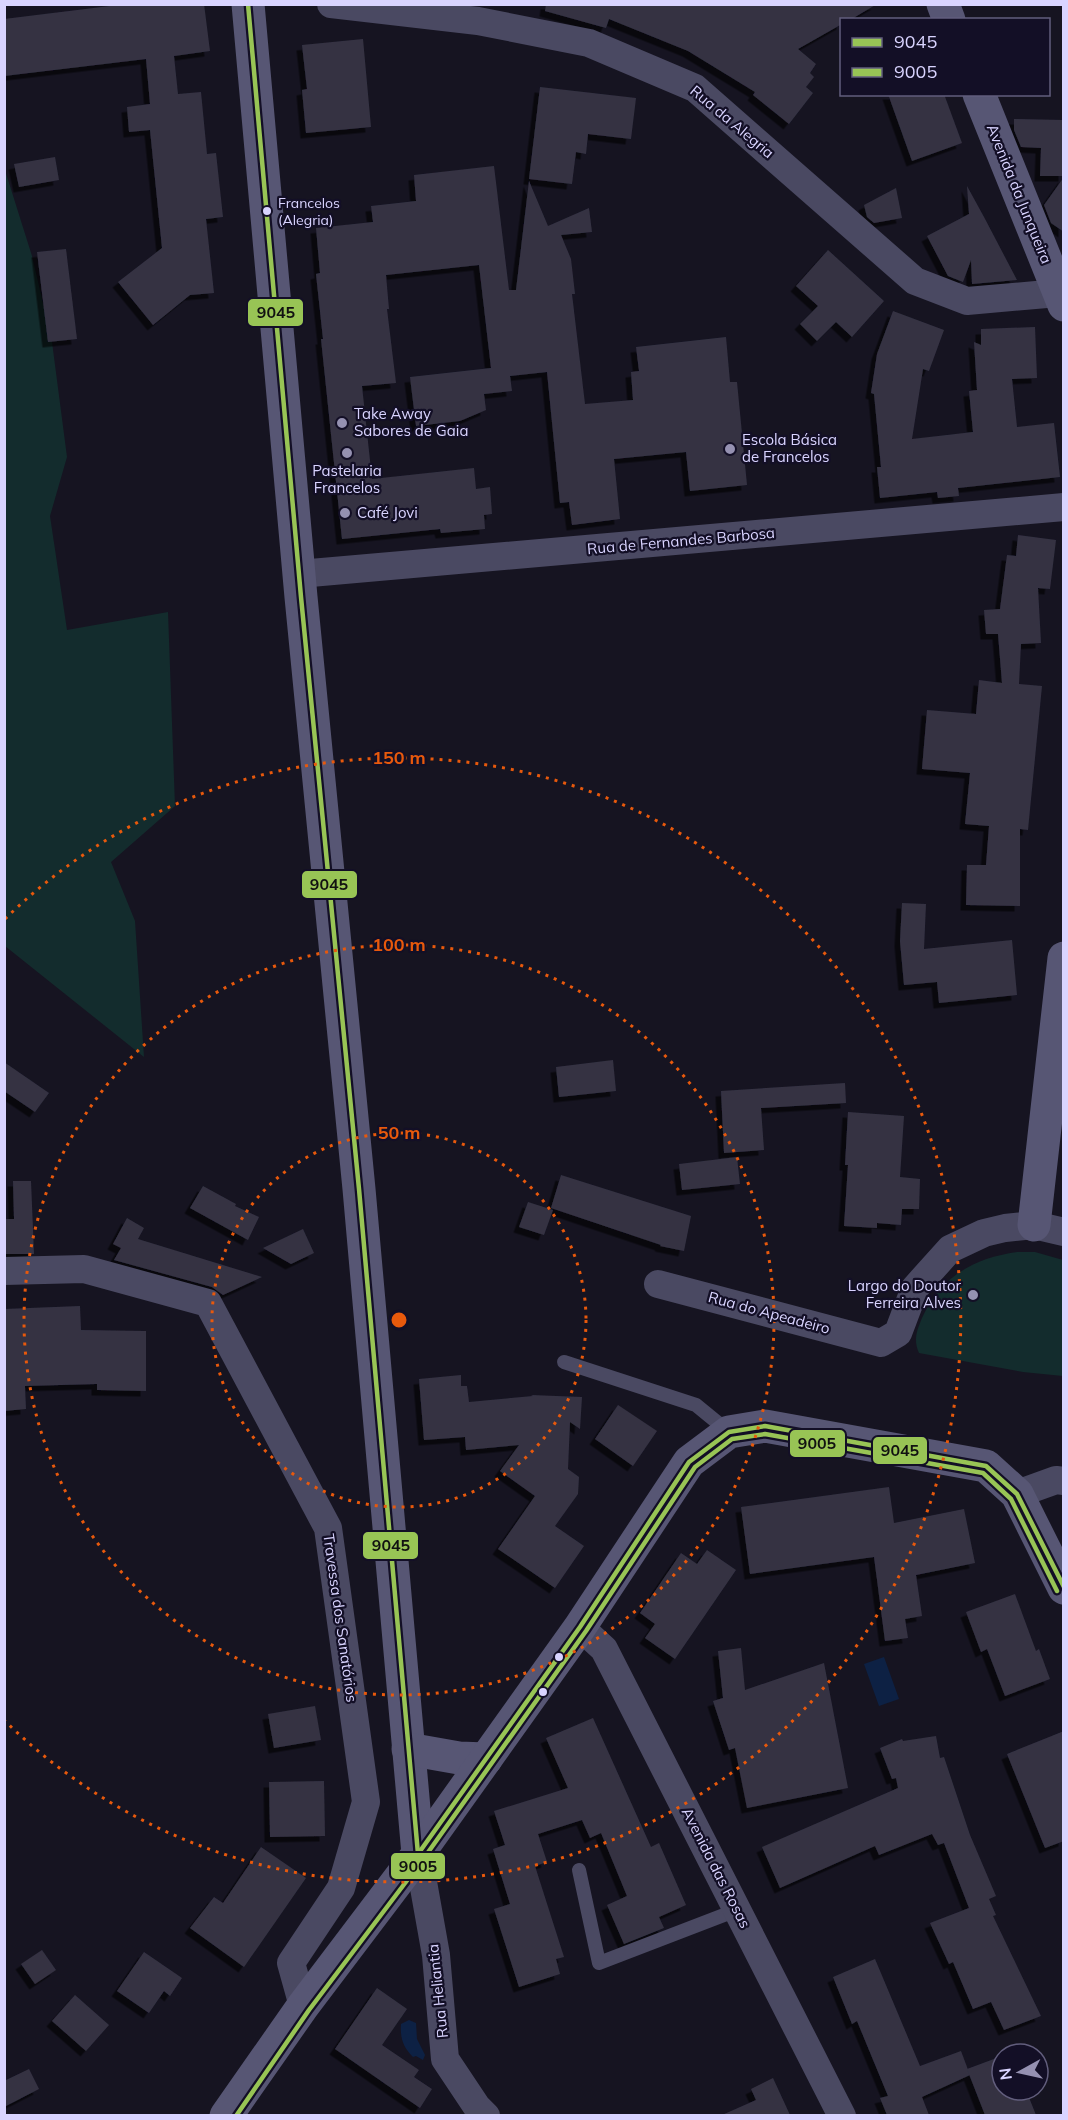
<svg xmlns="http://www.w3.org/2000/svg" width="1068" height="2120" font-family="Mulish,sans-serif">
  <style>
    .green { fill: #132c2d }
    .water { fill: #0d2144 }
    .building { fill: #343243; filter: url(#shadow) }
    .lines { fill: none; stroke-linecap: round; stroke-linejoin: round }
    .lane { stroke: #4a4962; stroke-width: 14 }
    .street { stroke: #4a4962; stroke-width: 28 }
    .secondary { stroke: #575674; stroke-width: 33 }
    .bus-1-casing { stroke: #130f26; stroke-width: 9 }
    .bus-2-casing { stroke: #130f26; stroke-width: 9 }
    .bus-1 { stroke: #98c455; stroke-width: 4.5 }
    .bus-2 { stroke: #98c455; stroke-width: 4.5 }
    .ring { fill: none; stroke: #e8590c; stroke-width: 3; stroke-dasharray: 3 6 }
    .bus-dot { fill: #d9d4ff; stroke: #130f26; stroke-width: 2 }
    .poi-dot { fill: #9591b1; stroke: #130f26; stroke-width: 2 }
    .labels { text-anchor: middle; stroke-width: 4.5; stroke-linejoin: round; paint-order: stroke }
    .bus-label { font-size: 14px; fill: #d9d4ff; stroke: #130f26; text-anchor: start }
    .street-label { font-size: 15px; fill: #d9d4ff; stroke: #130f26 }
    .poi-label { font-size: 15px; fill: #d9d4ff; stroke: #130f26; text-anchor: start }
    .centre { fill: #e8590c; stroke: #130f26; stroke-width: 3 }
    .ring-label { font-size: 18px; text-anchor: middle; font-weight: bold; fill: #e8590c; stroke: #130f26; stroke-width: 4.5; stroke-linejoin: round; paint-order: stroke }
    .line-badge { stroke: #130f26; stroke-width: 2 }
    .pale-badge-label { font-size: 16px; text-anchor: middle; font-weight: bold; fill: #111 }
  </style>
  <defs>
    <filter id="shadow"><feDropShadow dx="-5.5" dy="5.5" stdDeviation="0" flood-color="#0009"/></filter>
  </defs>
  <rect width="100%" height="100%" fill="#161421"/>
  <g class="green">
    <path d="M 4,167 L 32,256 L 52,342 L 67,457 L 50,516 L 67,630 L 168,612 L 175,806 L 111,862 L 135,921 L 144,1057 L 5,946 Z"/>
    <path d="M 1017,1252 L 1035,1252 L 1063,1260 L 1063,1376 L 1023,1372 L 919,1353 C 913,1340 917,1330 922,1318 C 940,1277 974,1258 1017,1252 Z"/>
  </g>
  <g class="water">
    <path d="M 884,1657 L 899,1699 L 879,1706 L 864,1664 Z"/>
    <path d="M 409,2020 L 416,2023 L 417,2039 L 425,2055 L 423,2060 L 416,2056 L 413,2057 C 403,2047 400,2038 401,2024 Z"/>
  </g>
  <g class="building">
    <path d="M 126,4 L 204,4 L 210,51 L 174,56 L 178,94 L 201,92 L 207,154 L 216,153 L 223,217 L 206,219 L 214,293 L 190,295 L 153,325 L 118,282 L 162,248 L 150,130 L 129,132 L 127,107 L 150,104 L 146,59 L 4,76 L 4,19 Z"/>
    <path d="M 546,4 L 877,4 L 850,20 L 842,20 L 842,24 L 798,49 L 816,64 L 810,73 L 814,77 L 806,87 L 813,93 L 789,124 L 753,95 L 755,92 L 688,51 L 609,19 L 606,28 L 545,11 Z"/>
    <path d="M 363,39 L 371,127 L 306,133 L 302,90 L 307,89 L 302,45 Z"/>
    <path d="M 540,87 L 636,98 L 631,139 L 588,134 L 586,154 L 576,152 L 572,184 L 529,179 Z"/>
    <path d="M 888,94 L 944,94 L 962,143 L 912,161 Z"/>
    <path d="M 1014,119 L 1064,120 L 1064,176 L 1040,176 L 1041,148 L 1021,147 L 1014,130 Z"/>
    <path d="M 55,157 L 59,180 L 19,187 L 14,164 Z"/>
    <path d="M 494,166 L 509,290 L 516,290 L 529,181 L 548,226 L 589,208 L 592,232 L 561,235 L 571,259 L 575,294 L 572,294 L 585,404 L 633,400 L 631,372 L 639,371 L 636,347 L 726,337 L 730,382 L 737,382 L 747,485 L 690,491 L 686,452 L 614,459 L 620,519 L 572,525 L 569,502 L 560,503 L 547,372 L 510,376 L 512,391 L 484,394 L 486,410 L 460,421 L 416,426 L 410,377 L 491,368 L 479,265 L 386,275 L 389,309 L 387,309 L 396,383 L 362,386 L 372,479 L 474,468 L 476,489 L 490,487 L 492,514 L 484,515 L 485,529 L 441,533 L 440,529 L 342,539 L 321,339 L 323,339 L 316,274 L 320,273 L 316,228 L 373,222 L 371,206 L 416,201 L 414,175 Z"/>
    <path d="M 1064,177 L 1064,232 L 1051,223 L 1044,205 Z"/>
    <path d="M 967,186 L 984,217 L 1017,280 L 972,284 L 971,260 L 963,282 L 948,276 L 927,236 L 969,214 Z"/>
    <path d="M 896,188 L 902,218 L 874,223 L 867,217 L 864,205 Z"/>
    <path d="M 66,249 L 77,339 L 48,342 L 37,252 Z"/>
    <path d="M 828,250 L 884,301 L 852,337 L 836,322 L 817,341 L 800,324 L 818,306 L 796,286 Z"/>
    <path d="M 893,311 L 944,330 L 929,371 L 923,369 L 912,439 L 973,432 L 969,391 L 977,390 L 974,342 L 981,345 L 981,329 L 1035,327 L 1037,378 L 1012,379 L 1017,427 L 1054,423 L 1060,477 L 958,488 L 959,496 L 938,498 L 937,492 L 880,498 L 877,467 L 881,467 L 874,394 L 871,393 L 877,354 Z"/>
    <path d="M 1018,535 L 1056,540 L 1050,589 L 1038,588 L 1041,643 L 1021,644 L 1019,684 L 1042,686 L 1028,830 L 1020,829 L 1020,906 L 966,905 L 967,865 L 986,865 L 989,826 L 965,824 L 970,773 L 922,769 L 927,710 L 976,714 L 979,680 L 1002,683 L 998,634 L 986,634 L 984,610 L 1000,609 L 1007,555 L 1016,556 Z"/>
    <path d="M 902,903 L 926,904 L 924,949 L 1012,940 L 1017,995 L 939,1003 L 937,982 L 904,985 L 900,941 Z"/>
    <path d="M 613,1060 L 616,1091 L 559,1097 L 556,1067 Z"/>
    <path d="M 4,1062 L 49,1093 L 35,1112 L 4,1091 Z"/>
    <path d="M 845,1083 L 846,1103 L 761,1108 L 764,1150 L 724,1153 L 721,1091 Z"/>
    <path d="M 848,1112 L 904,1116 L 900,1177 L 920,1179 L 919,1209 L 902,1209 L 901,1225 L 877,1223 L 877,1228 L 844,1226 L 848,1165 L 845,1165 Z"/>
    <path d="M 737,1157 L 740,1184 L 682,1190 L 679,1164 Z"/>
    <path d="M 561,1175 L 691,1216 L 684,1251 L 660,1246 L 661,1245 L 551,1208 Z"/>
    <path d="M 13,1181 L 31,1181 L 34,1254 L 4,1254 L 4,1219 L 14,1219 Z"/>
    <path d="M 203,1186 L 236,1204 L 235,1206 L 259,1217 L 248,1240 L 190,1208 Z"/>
    <path d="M 528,1202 L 553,1210 L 544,1235 L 519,1227 Z"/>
    <path d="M 127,1218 L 144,1228 L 138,1239 L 262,1277 L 223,1295 L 212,1287 L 114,1260 L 121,1248 L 113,1244 Z"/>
    <path d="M 303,1229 L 314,1253 L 291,1264 L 263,1248 Z"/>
    <path d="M 80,1306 L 81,1330 L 146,1331 L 146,1391 L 97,1390 L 97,1384 L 25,1386 L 26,1409 L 4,1411 L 4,1309 Z"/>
    <path d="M 461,1375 L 461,1386 L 467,1386 L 469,1402 L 533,1396 L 531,1395 L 582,1397 L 580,1429 L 570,1422 L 568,1469 L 579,1477 L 578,1494 L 555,1526 L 584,1546 L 555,1588 L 498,1549 L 535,1496 L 500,1471 L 519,1445 L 466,1450 L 465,1437 L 424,1440 L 419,1379 Z"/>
    <path d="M 618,1405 L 657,1431 L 633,1466 L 595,1439 Z"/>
    <path d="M 889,1487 L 894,1523 L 964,1509 L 975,1563 L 916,1575 L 922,1616 L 905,1619 L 908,1638 L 885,1641 L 874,1557 L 750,1574 L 741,1507 Z"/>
    <path d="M 707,1550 L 736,1570 L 675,1659 L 645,1638 L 655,1624 L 640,1613 L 681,1553 L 697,1564 Z"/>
    <path d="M 1015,1594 L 1036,1651 L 1039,1649 L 1050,1679 L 1005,1696 L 987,1649 L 981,1652 L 966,1612 Z"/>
    <path d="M 741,1648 L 745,1690 L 824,1663 L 848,1788 L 747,1808 L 735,1748 L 729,1750 L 713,1701 L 723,1698 L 718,1651 Z"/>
    <path d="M 315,1706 L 321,1740 L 274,1748 L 268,1714 Z"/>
    <path d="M 593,1718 L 651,1847 L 659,1843 L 686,1905 L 659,1917 L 664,1928 L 624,1944 L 607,1905 L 627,1896 L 601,1833 L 590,1838 L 582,1820 L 538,1834 L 547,1862 L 535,1866 L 564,1957 L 556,1959 L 560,1974 L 519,1987 L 494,1909 L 510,1904 L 493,1849 L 505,1845 L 494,1811 L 568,1788 L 546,1738 Z"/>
    <path d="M 1064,1731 L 1064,1841 L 1045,1848 L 1007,1754 Z"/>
    <path d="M 936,1736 L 940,1758 L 944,1757 L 970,1835 L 996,1896 L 989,1899 L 996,1915 L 993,1916 L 1041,2016 L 1004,2030 L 991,2002 L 973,2009 L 953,1962 L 949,1964 L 930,1923 L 969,1908 L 944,1843 L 938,1845 L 932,1834 L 879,1855 L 875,1846 L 780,1888 L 762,1847 L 898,1788 L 896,1778 L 892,1779 L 880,1748 L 902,1739 L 903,1741 Z"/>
    <path d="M 324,1781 L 325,1836 L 270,1837 L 269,1782 Z"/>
    <path d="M 261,1847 L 306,1878 L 244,1967 L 190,1928 L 214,1897 L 223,1903 Z"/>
    <path d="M 42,1950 L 56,1970 L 35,1984 L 21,1964 Z"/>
    <path d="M 144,1952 L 182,1978 L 170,1996 L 164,1991 L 149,2013 L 117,1991 Z"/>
    <path d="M 875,1959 L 920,2066 L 961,2051 L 970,2075 L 922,2097 L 929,2115 L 887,2115 L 880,2098 L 888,2096 L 857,2021 L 852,2024 L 833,1977 Z"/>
    <path d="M 377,1988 L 407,2009 L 382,2045 L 419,2070 L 414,2077 L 432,2089 L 420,2108 L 335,2049 Z"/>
    <path d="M 75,1995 L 109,2025 L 86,2051 L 52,2021 Z"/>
    <path d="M 1002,2056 L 1002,2090 L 1026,2090 L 1036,2115 L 985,2115 L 967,2069 Z"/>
    <path d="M 29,2069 L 39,2089 L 4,2107 L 4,2081 Z"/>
    <path d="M 773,2078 L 790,2115 L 722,2115 L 756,2100 L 751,2089 Z"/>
  </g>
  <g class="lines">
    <g class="lane">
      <path d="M 564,1362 L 696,1405 L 729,1432"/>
      <path d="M 579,1870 L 599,1963 L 737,1910"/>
    </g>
    <g class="street">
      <path d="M 331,4 L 478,21 L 589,43 L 695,88 L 915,281 L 967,301 L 1058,293"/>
      <path d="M 299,574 L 1064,507"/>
      <path d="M 4,1271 L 84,1269 L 208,1303 L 328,1528 L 366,1802 L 341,1888 L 291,1963 L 303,2006"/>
      <path d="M 658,1284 L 881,1343 L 898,1333 L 915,1288 L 950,1249 L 984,1233 L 1005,1228 L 1034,1225 L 1064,1232"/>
      <path d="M 1017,1494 L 1056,1480 L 1064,1481"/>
      <path d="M 580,1627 L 604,1649 L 842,2116"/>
      <path d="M 418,1854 L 436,1955 L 445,2059 L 477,2107 L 486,2116"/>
    </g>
    <g class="secondary">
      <path d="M 248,4 L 301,597 L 359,1189 L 418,1854"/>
      <path d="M 943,4 L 949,20"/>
      <path d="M 979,94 L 1064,305"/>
      <path d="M 1034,1225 L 1064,958"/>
      <path d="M 408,1749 L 459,1758 L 486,1759"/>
      <path d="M 226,2116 L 303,2006 L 418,1854 L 580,1627 L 689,1462 L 729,1432 L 765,1426 L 986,1466 L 1017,1494 L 1064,1588"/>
    </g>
    <g class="bus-1-casing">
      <g id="bus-1">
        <path d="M 248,4 L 301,597 L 359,1189 L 418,1854"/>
        <path d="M 418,1854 L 580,1627 L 689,1462 L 729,1432 L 765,1426 L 986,1466 L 1017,1494 L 1064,1587"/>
      </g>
    </g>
    <g class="bus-2-casing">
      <path id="bus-2" d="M 236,2116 L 309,2010 L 424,1858 L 586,1631 L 695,1467 L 732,1439 L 765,1434 L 983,1473 L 1011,1499 L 1057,1591"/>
    </g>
    <use href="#bus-1" class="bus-1"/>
    <use href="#bus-2" class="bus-2"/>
  </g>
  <g class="ring">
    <circle cx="399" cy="1320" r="187"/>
    <circle cx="399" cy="1320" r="375"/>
    <path d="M5 919A562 562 0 1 1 5 1721"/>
  </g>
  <g class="bus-dot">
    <circle cx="267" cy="211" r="5"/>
    <circle cx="559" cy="1657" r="5"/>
    <circle cx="543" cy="1692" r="5"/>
  </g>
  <g class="poi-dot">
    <circle cx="342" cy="423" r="6"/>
    <circle cx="730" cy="449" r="6"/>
    <circle cx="347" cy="453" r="6"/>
    <circle cx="345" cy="513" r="6"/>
    <circle cx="973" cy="1295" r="6"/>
  </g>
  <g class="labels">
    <g class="bus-label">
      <text x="278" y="208">Francelos<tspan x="278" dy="17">(Alegria)</tspan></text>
    </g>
    <g class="street-label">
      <text transform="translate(732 122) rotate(40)" y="5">Rua da Alegria</text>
      <text transform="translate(1019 194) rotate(68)" y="5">Avenida da Junqueira</text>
      <text transform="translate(681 541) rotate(-5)" y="5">Rua de Fernandes Barbosa</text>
      <text transform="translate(769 1313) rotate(15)" y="5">Rua do Apeadeiro</text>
      <text transform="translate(340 1618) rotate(82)" y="5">Travessa dos Sanatórios</text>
      <text transform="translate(716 1868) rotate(63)" y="5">Avenida das Rosas</text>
      <text transform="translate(438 1991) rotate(-96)" y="5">Rua Heliantia</text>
    </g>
    <g class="poi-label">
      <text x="354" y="419">Take Away<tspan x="354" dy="17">Sabores de Gaia</tspan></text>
      <text x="742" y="445">Escola Básica<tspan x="742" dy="17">de Francelos</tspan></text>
      <text x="347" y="476" text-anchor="middle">Pastelaria<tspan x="347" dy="17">Francelos</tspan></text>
      <text x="357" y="518">Café Jovi</text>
      <text x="961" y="1291" text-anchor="end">Largo do Doutor<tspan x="961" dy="17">Ferreira Alves</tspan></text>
    </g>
  </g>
  <circle cx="399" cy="1320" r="9" class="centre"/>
  <g class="ring-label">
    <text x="399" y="764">150 m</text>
    <text x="399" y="951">100 m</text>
    <text x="399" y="1139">50 m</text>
  </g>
  <g class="line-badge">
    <rect x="247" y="298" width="57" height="29" rx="6" fill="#98c455"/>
    <rect x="301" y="870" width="57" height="29" rx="6" fill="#98c455"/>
    <rect x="789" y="1429" width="57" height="29" rx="6" fill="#98c455"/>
    <rect x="872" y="1436" width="56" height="29" rx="6" fill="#98c455"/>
    <rect x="362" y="1531" width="57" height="29" rx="6" fill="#98c455"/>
    <rect x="390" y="1852" width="56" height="28" rx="6" fill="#98c455"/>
  </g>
  <g class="pale-badge-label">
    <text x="276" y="318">9045</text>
    <text x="329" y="890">9045</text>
    <text x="817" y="1449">9005</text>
    <text x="900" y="1456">9045</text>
    <text x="391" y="1551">9045</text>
    <text x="418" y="1872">9005</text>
  </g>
  <rect width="1068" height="2120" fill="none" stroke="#d9d4ff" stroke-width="12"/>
  <rect x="840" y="18" width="210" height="78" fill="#130f26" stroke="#625e7d" stroke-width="1.5"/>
  <rect x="852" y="38" width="30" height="9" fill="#98c455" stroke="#625e7d" stroke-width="1.5"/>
  <text x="894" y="48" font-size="18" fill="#d9d4ff">9045</text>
  <rect x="852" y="68" width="30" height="9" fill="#98c455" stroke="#625e7d" stroke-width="1.5"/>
  <text x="894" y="78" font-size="18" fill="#d9d4ff">9005</text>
  <g transform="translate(1020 2072) rotate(262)"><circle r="28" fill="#130f26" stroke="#625e7d" stroke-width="1.5"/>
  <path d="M0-4.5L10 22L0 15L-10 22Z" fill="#9591b1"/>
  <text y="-9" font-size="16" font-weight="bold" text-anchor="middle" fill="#d9d4ff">N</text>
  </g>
</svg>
